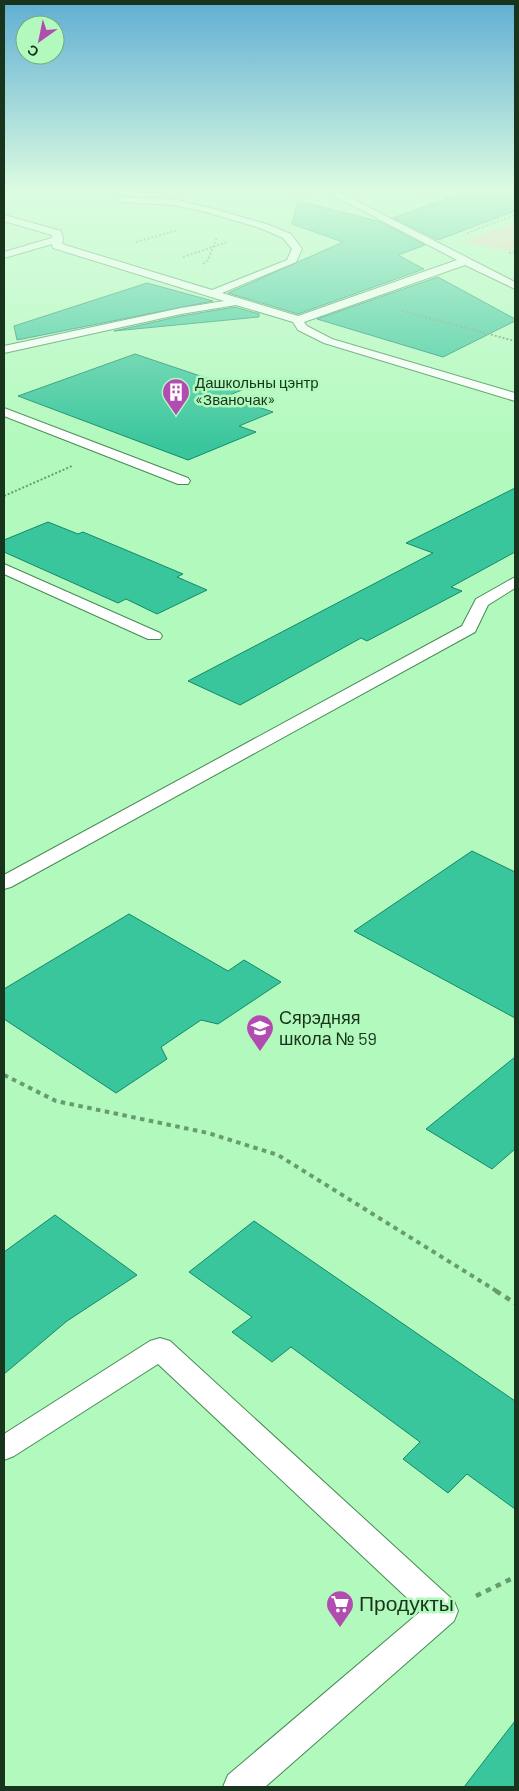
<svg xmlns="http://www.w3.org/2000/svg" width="519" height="1791" font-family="Barlow,sans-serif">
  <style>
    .green { fill: #fcc5bd }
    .building { fill: #3ac69c; stroke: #148969 }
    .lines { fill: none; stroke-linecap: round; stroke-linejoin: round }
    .service-casing { stroke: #468a53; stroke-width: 2 }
    .path-far2 { stroke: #689b70; stroke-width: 2; stroke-dasharray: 2 2; stroke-linecap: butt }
    .path-far1 { stroke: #689b70; stroke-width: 4; stroke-dasharray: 4.5 4.5; stroke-linecap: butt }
    .path { stroke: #689b70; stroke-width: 4.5; stroke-dasharray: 5.5 5.5; stroke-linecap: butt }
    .service { fill: #fff; fill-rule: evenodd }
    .labels { text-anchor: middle; stroke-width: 5; stroke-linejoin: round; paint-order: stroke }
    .far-poi-label { font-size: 15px; fill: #18341d; stroke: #b2f9bd; text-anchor: start }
    .poi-label { font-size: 18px; fill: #18341d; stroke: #b2f9bd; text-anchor: start }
    .near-poi-label { font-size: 21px; fill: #18341d; stroke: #b2f9bd; text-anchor: start }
  </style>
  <rect width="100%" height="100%" fill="#b2f9bd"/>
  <path class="green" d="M 515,224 L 515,250 L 509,251 L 462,241 Z"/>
  <g class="building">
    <path d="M 462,193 L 515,193 L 515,211 L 438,240 L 393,218 Z"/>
    <path d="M 298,201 L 378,221 L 425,245 L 398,255 L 424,269 L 298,314 L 228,293 L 343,242 L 292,224 Z"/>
    <path d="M 438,277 L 515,319 L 515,321 L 443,357 L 317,319 Z"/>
    <path d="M 147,283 L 213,301 L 17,340 L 14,326 Z"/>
    <path d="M 235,307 L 259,314 L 259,317 L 114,331 L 181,316 Z"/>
    <path d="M 135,354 L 242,390 L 227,396 L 273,412 L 239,426 L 256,432 L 188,460 L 18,396 Z"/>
    <path d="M 515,488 L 515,552 L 451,587 L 462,591 L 367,641 L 361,638 L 240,705 L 188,681 L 433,553 L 406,543 Z"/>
    <path d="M 48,522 L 78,534 L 83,532 L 183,574 L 177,577 L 207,590 L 157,614 L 126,599 L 118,603 L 4,552 L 4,540 Z"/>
    <path d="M 472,851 L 515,872 L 515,1018 L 354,931 Z"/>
    <path d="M 129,914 L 228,971 L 244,960 L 281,982 L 218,1024 L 201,1020 L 161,1047 L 167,1059 L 116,1093 L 4,1019 L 4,989 Z"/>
    <path d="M 515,1057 L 515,1149 L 492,1169 L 426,1129 Z"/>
    <path d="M 55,1215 L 137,1275 L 67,1321 L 4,1374 L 4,1252 Z"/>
    <path d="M 254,1221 L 515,1401 L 515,1509 L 467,1474 L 448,1493 L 403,1459 L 420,1442 L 291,1347 L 272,1362 L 232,1332 L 252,1317 L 189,1272 Z"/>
    <path d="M 515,1721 L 515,1787 L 464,1787 Z"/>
  </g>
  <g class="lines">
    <g class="service-casing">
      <g id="service">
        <path d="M 329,193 L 341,193 L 515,282 L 515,289 L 465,265 L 304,322 L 307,326 L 332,339 L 515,393 L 515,401 L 324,343 L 298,330 L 293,322 L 236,305 L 181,314 L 4,353 L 4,346 L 181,308 L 224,301 L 53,248 L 52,244 L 4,258 L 4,252 L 52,238 L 52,235 L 4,221 L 4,215 L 61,231 L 63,239 L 62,244 L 212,290 L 287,260 L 292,249 L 283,238 L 260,228 L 202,211 L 173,205 L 120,202 L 117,201 L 117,197 L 173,199 L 207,207 L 266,224 L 291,234 L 302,249 L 296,262 L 222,293 L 298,316 L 457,260 Z"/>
        <path d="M 4,408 L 188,478 L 190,481 L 188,484 L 178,484 L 4,416 Z"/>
        <path d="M 4,564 L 160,633 L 162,636 L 160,639 L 148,639 L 4,574 Z"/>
        <path d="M 515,577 L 515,588 L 488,605 L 475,632 L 11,887 L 4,889 L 4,875 L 462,626 L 476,599 Z"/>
        <path d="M 160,1338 L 170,1341 L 454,1601 L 458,1611 L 454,1621 L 265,1787 L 223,1787 L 228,1775 L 421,1611 L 158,1364 L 14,1456 L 4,1460 L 4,1434 L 150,1341 Z"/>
      </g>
    </g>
    <g class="path-far2">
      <path d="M 300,193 L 308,197"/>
      <path d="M 411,193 L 433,198 L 446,193"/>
      <path d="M 442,195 L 451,197"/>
      <path d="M 276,203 L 304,196"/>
      <path d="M 467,233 L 515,215"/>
      <path d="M 136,242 L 178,230"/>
      <path d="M 509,253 L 515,252"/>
      <path d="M 183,257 L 227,242"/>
      <path d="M 203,264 L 208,260 L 217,237"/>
      <path d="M 402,311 L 515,341"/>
      <path d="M 4,496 L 72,466"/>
    </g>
    <path class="path-far1" d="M 4,1075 L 56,1101 L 208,1133 L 278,1155 L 498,1292"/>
    <g class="path">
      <path d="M 496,1291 L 515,1303"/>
      <path d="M 476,1596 L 515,1577"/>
    </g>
    <use href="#service" class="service"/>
  </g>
  <linearGradient id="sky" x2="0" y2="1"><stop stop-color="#60aed3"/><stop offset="0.43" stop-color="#dcfce1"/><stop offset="1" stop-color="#dcfce1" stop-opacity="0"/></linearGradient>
  <rect width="519" height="444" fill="url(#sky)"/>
  <defs>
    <g id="building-pin" transform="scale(1.4375)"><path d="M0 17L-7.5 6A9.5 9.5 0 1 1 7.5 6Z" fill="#b34cb0" stroke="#b2f9bd"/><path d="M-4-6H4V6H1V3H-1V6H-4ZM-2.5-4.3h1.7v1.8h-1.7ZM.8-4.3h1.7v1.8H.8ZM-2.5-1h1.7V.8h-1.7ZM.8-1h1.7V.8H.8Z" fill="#fff"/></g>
    <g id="school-pin" transform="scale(1.4375)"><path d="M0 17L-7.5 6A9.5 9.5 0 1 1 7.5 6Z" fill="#b34cb0" stroke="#b2f9bd"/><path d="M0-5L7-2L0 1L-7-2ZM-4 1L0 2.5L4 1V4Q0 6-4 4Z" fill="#fff"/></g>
    <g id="supermarket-pin" transform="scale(1.4375)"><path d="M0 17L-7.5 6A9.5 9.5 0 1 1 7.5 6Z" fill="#b34cb0" stroke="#b2f9bd"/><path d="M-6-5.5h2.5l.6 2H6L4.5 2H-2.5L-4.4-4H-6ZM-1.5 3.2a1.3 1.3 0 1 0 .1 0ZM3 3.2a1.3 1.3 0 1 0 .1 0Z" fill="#fff"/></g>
  </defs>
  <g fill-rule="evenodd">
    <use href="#building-pin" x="176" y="392"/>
    <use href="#school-pin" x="260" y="1028"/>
    <use href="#supermarket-pin" x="340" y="1604"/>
  </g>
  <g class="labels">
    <g class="far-poi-label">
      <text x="195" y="388">Дашкольны цэнтр<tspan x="195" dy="17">«Званочак»</tspan></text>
    </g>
    <g class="poi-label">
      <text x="279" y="1024">Сярэдняя<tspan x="279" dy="21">школа № 59</tspan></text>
    </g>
    <g class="near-poi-label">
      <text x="359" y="1611">Продукты</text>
    </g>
  </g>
  <rect width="519" height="1791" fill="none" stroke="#18341d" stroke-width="10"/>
  <g transform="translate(40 40) rotate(213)"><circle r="24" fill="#b2f9bd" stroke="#74aa7d"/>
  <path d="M0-4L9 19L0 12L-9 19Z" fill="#b34cb0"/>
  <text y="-8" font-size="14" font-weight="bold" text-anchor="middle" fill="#18341d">С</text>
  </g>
</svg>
